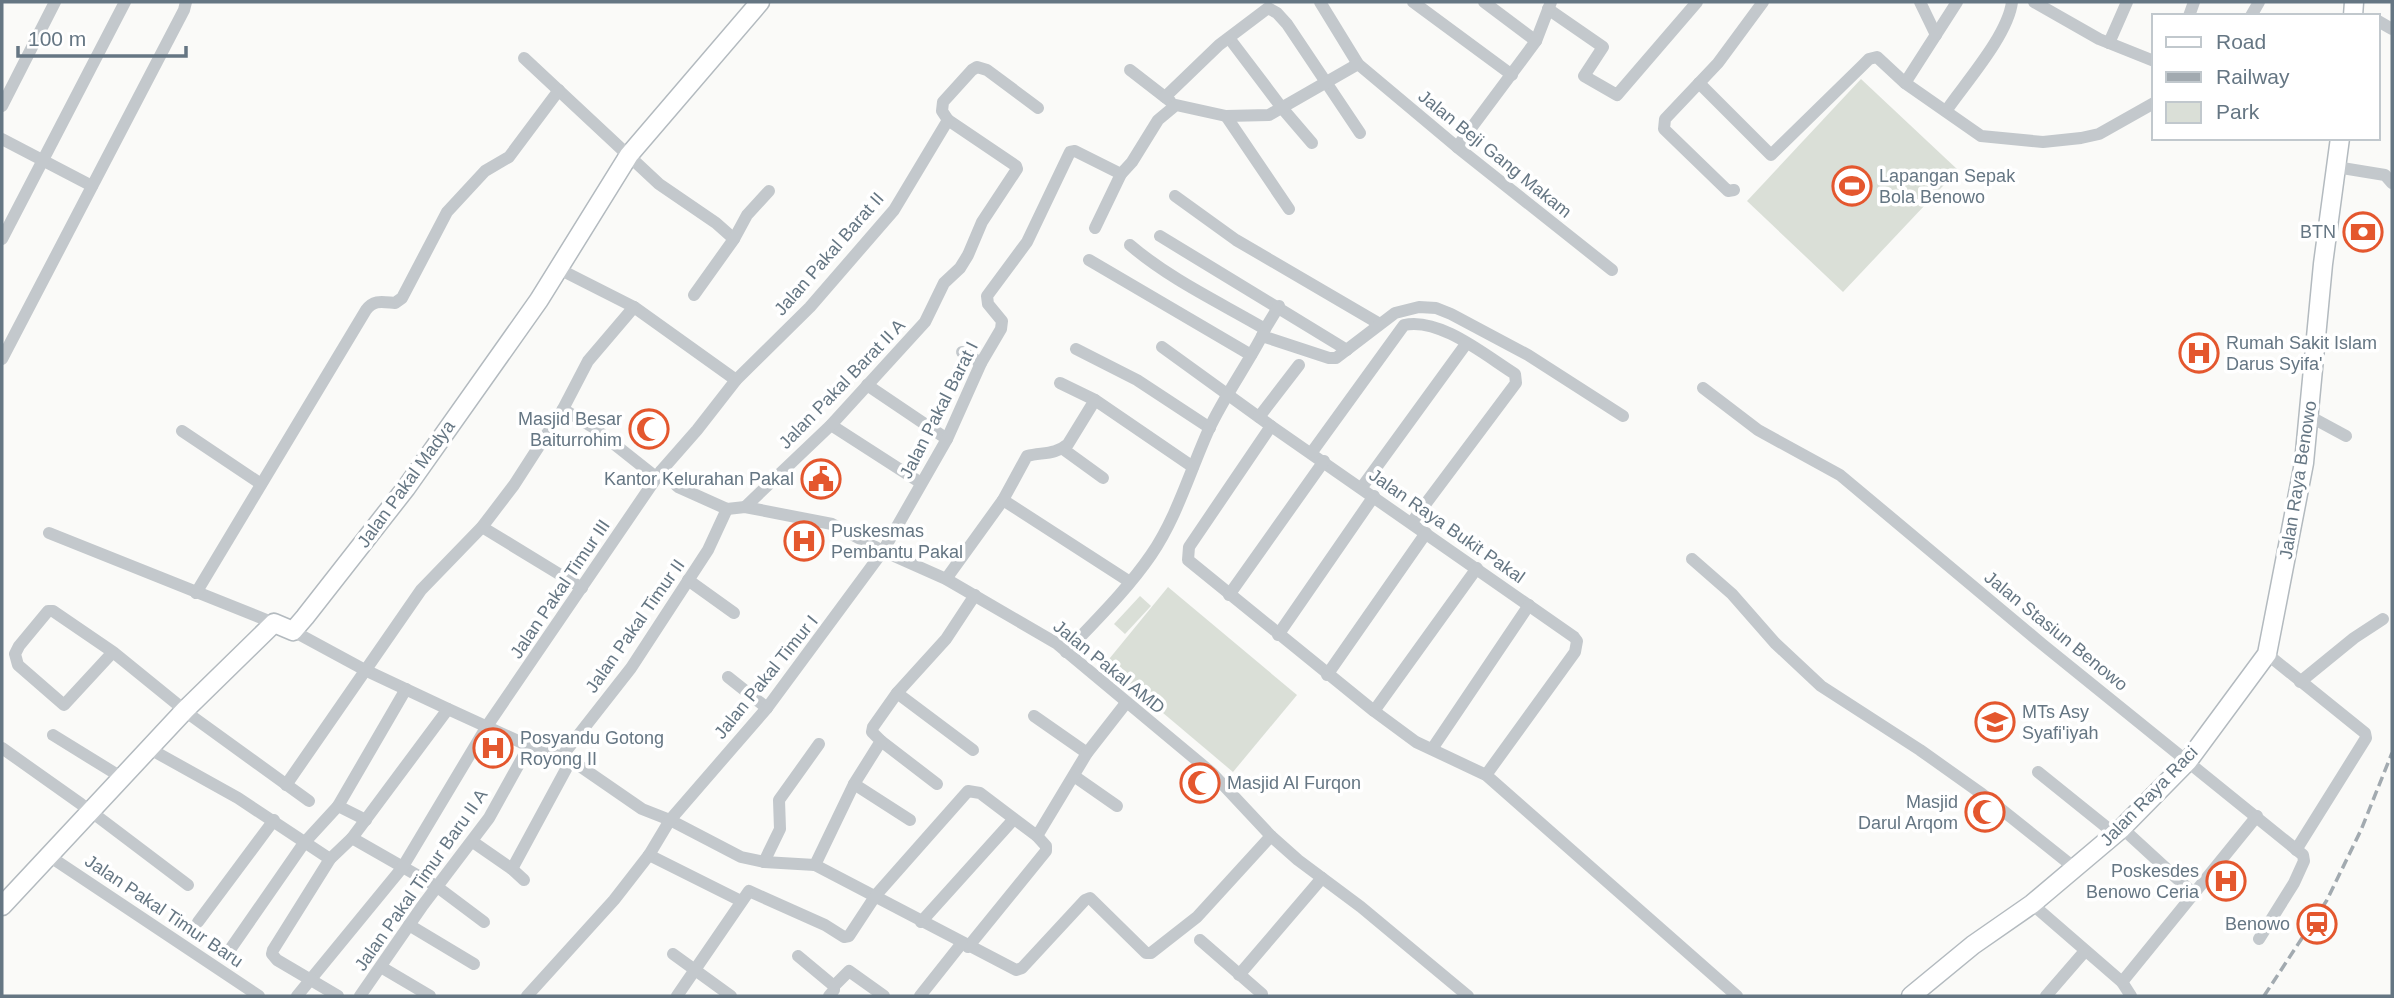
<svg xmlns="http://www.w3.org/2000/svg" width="2394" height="998" font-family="Arial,sans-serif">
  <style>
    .green { fill: #dadfd7 }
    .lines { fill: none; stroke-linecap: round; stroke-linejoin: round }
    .secondary-casing { stroke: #b3babf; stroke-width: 21 }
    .street { stroke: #c3c8cc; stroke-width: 12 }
    .secondary { stroke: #fff; stroke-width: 18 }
    .rail { stroke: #a2aab0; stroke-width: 3.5; stroke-dasharray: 10 5; stroke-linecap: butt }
    .labels { text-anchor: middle; stroke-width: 7; stroke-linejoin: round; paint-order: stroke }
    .street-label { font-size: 18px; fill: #657683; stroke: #fff }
    .poi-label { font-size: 18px; fill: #657683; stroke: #fff; text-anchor: start }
  </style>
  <rect width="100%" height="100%" fill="#fafaf8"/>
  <g class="green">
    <path d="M 1861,79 L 1958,170 L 1843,292 L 1747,201 Z"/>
    <path d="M 1168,587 L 1297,695 L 1233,772 L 1105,664 Z"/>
    <path d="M 1140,596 L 1151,606 L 1125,634 L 1114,624 Z"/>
  </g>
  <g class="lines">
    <g class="secondary-casing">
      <g id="secondary">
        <path d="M 2353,16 L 2354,2"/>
        <path d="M 2,906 L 185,710 L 274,623 L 293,631 L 305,617 L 406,488 L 539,300 L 629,155 L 760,2"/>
        <path d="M 1911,996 L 1973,945 L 2032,904 L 2122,828 L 2188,761 L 2267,654 L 2304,463 L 2323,264 L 2340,138"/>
      </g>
    </g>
    <g class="street">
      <path d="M 1320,2 L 1358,64 L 1457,147 L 1612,270"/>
      <path d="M 1413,2 L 1512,75"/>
      <path d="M 1484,2 L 1536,41"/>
      <path d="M 1920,2 L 1936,35"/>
      <path d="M 2034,2 L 2099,39 L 2154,61"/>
      <path d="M 1548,9 L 1603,47 L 1584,76 L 1617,95 L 1697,2"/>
      <path d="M 2189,16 L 2194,2"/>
      <path d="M 2251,16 L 2259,2"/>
      <path d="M 2378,21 L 2392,29"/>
      <path d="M 1229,38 L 1282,108 L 1312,143"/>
      <path d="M 2109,43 L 2127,2"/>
      <path d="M 524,58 L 659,184 L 716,223 L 734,239 L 694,295"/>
      <path d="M 1130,70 L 1170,101"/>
      <path d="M 1699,83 L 1771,155 L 1862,66 L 1869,59 L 1877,57 L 1905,83 L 1981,136 L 2043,142 L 2081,138 L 2099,134 L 2154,103"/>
      <path d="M 1905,83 L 1957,2"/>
      <path d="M 1165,97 L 1219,45 L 1268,8 L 1277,13 L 1287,24 L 1360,133"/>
      <path d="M 2,106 L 55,2"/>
      <path d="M 1946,111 C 1966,82 2008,35 2012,2"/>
      <path d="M 1226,116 L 1289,209"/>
      <path d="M 2,139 L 92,186"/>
      <path d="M 1457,147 L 1536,41 L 1551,2"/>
      <path d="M 2336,167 L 2385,175 L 2392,183"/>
      <path d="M 1734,190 L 1728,191 L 1664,129 L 1665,119 L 1718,63 L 1763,2"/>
      <path d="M 1175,196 L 1236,240 L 1378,323"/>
      <path d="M 1095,228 L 1121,174"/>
      <path d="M 1160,236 L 1347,350"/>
      <path d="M 2,239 L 125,2"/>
      <path d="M 734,239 L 747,215 L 769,191"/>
      <path d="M 1130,245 C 1171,280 1219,302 1265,329 L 1262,336"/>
      <path d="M 1089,260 L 1251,355"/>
      <path d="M 557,268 L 634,307 L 736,380"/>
      <path d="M 1265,329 L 1279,306"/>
      <path d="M 1162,347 L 1271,426 L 1574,637 L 1577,641 L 1575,652 L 1486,775"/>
      <path d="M 1076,349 L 1137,380 L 1210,428"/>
      <path d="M 962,352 L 981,363"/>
      <path d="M 2,359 L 184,10 L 186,2"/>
      <path d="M 1060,383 L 1095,400 L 1193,467"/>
      <path d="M 867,385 L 947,439"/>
      <path d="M 1703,388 L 1758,430 L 1840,475 L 2042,644 L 2303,855 L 2304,861 L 2294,883 L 2259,939"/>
      <path d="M 563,409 L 594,428 L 657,478"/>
      <path d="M 2309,416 L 2346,436"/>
      <path d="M 1259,417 L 1299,365"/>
      <path d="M 831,425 L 921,483"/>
      <path d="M 1271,426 L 1189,547 L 1188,560 L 1374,711 L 1416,742 L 1486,775 L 1737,996"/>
      <path d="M 182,431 L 261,484"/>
      <path d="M 1063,449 L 1103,478"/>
      <path d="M 1312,452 L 1404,325 C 1440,317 1486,356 1515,374 L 1516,383 L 1412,522"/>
      <path d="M 661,471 L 678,487 L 727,509 L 745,507 L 832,524 L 883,551 L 946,579 L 1056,643 L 1212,773 L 1271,836 L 1298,860 L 1361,907 L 1468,996"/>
      <path d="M 1362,487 L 1466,344"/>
      <path d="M 1003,500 L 1130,582"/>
      <path d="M 745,507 L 831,425 L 925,322 L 944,283 L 960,268 L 968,255 L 982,222 L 1017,169 L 1016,166 L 948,120"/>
      <path d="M 482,527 L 582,588"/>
      <path d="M 49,533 L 274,623"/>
      <path d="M 1692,559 L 1732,594 L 1775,643 L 1821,686 L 1920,750 L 1982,794 L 2076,869"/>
      <path d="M 946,579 L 1003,500 L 1027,456 C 1042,452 1055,455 1068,444 L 1095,400"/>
      <path d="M 688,580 L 734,613"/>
      <path d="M 196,593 L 366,310 C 374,299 383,302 395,303 L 402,298 L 447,212 L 485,171 L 509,157 L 559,90"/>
      <path d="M 1229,595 L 1324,461"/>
      <path d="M 293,631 L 365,670 L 448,709 L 529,746 L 571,760 L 642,809 L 670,820 L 741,857 L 764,862 L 815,865 L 1016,970 L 1022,968 L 1085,900 L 1090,898 L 1146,953 L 1151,953 L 1197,917 L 1271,836"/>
      <path d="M 1278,635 L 1374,496"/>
      <path d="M 113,652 L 64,705 L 18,665 L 15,654 L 19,646 L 48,611 L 53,611 L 113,652 L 193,717 L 309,801"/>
      <path d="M 1066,652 C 1095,621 1127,590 1151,555 C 1177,517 1190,471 1209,429 C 1224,397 1245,368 1262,336 L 1329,358 L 1336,358 L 1395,313 L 1419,307 L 1436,308 L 1451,314 L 1528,355 L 1623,416"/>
      <path d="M 2267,654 L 2365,733 L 2366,738 L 2296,850"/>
      <path d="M 1327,675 L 1426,533"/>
      <path d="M 728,677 L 767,708"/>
      <path d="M 2300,682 L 2354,638 L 2383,619"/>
      <path d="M 897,693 L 973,750"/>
      <path d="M 1374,711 L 1477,568"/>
      <path d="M 1034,716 L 1087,753"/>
      <path d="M 53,735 L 121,777"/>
      <path d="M 881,741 L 937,784"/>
      <path d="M 2,748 L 81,804 L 188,885"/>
      <path d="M 150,749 L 238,798 L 330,859"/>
      <path d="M 1432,749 L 1529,605"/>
      <path d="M 562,756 L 631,668 L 708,550 L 727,509"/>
      <path d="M 2038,772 L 2115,834"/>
      <path d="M 1074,776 L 1117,806"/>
      <path d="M 854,784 L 910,820"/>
      <path d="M 286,785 L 421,590 L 482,527 L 514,485 L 563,409 L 588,361 L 634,307"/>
      <path d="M 366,820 L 338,806 L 406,689"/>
      <path d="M 2122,828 L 2194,894"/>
      <path d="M 352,838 L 436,886 L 484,922"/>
      <path d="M 473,842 L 512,869 L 524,880"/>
      <path d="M 649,855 L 741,901"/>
      <path d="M 49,856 L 259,996"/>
      <path d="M 764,862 L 780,829 L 779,800 L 819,744"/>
      <path d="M 815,865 L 854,784 L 881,741 L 872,732 L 873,727 L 897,693 L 946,639 L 975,595"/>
      <path d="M 512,869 L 571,760"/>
      <path d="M 2032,904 L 2122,982 L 2131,996"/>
      <path d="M 198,922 L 274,820"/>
      <path d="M 921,922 L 1013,820"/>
      <path d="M 409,925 L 474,964"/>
      <path d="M 1200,940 L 1262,994"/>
      <path d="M 968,947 L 1046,851 L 1046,846 L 1037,836"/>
      <path d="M 229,951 L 304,843 L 338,806"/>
      <path d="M 673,954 L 731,996"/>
      <path d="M 798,956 L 834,986 L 834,990 L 829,996"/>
      <path d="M 381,967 L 430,996"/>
      <path d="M 1239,975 L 1322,878"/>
      <path d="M 2122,982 L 2257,816"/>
      <path d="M 834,986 L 849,971 L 884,996"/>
      <path d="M 297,996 L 402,868 L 487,726 L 661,471 L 697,430 L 736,380 L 810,307 L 894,210 L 948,120 L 942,111 L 943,102 L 972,70 L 977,67 L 987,70 L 1038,108"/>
      <path d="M 338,996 L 277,960 L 272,954 L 273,950 L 330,859 L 352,838 L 448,709"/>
      <path d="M 360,996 L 423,905 L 489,818 L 529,746"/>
      <path d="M 527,996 L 614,900 L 649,855 L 670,820 L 767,708 L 883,551 L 947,439 L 981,363 L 1001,329 L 1002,321 L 988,304 L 987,296 L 1027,242 L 1070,152 L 1075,151 L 1121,174 L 1132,162 L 1158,120 L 1176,105 L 1226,116 L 1269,115 L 1358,64"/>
      <path d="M 677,996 L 749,891 L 825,925 L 844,937 L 849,936 L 876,895 L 968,791 L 980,793 L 1037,836 L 1087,753 L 1126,703"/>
      <path d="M 920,996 L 962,943"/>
      <path d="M 2046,996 L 2085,951"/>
    </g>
    <use href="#secondary" class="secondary"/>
    <path class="rail" d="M 2264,996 L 2327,900 L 2361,830 L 2392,753"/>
  </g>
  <defs>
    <g id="stadium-ring" transform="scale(2.0125)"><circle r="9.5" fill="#fff" stroke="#e4572e" stroke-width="1.5"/><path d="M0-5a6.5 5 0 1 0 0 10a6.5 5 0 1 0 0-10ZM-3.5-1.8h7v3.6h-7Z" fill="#e4572e"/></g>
    <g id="bank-ring" transform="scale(2.0125)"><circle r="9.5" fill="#fff" stroke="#e4572e" stroke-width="1.5"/><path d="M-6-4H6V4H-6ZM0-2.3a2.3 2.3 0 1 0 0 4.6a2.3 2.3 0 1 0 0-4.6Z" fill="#e4572e"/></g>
    <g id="hospital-ring" transform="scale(2.0125)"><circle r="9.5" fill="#fff" stroke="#e4572e" stroke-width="1.5"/><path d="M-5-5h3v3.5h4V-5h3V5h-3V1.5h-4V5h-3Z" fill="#e4572e"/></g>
    <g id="mosque-ring" transform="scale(2.0125)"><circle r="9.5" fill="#fff" stroke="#e4572e" stroke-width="1.5"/><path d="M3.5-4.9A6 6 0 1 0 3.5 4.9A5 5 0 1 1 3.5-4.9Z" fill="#e4572e"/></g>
    <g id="civic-ring" transform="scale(2.0125)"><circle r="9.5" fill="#fff" stroke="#e4572e" stroke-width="1.5"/><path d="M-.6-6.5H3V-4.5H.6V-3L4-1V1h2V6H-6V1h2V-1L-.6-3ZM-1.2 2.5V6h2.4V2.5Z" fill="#e4572e"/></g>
    <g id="school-ring" transform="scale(2.0125)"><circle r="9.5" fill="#fff" stroke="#e4572e" stroke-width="1.5"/><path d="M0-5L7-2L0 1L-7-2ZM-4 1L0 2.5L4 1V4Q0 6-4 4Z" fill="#e4572e"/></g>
    <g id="station-ring" transform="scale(2.0125)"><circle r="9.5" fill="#fff" stroke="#e4572e" stroke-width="1.5"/><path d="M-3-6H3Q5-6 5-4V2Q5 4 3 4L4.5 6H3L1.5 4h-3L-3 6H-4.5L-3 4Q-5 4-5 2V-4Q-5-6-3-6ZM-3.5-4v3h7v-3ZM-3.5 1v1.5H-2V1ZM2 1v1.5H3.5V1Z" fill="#e4572e"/></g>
  </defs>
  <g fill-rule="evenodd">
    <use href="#stadium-ring" x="1852" y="186"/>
    <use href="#bank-ring" x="2363" y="232"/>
    <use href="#hospital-ring" x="2199" y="353"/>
    <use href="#mosque-ring" x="649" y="429"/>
    <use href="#civic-ring" x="821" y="479"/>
    <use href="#hospital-ring" x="804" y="541"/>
    <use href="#school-ring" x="1995" y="722"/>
    <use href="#hospital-ring" x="493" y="748"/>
    <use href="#mosque-ring" x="1200" y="783"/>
    <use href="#mosque-ring" x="1985" y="812"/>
    <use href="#hospital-ring" x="2226" y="881"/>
    <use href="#station-ring" x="2317" y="924"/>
  </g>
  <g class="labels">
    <g class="street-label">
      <text transform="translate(1495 154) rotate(39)" y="6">Jalan Beji Gang Makam</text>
      <text transform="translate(829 254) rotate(-49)" y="6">Jalan Pakal Barat II</text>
      <text transform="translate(842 384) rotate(-46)" y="6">Jalan Pakal Barat II A</text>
      <text transform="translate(939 410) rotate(-63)" y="6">Jalan Pakal Barat I</text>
      <text transform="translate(2298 480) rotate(-81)" y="6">Jalan Raya Benowo</text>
      <text transform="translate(406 484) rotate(-54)" y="6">Jalan Pakal Madya</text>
      <text transform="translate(1447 526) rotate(35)" y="6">Jalan Raya Bukit Pakal</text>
      <text transform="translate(560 589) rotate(-56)" y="6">Jalan Pakal Timur III</text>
      <text transform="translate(635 626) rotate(-55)" y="6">Jalan Pakal Timur II</text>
      <text transform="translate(2056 631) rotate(39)" y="6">Jalan Stasiun Benowo</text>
      <text transform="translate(1109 667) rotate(39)" y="6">Jalan Pakal AMD</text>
      <text transform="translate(766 677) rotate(-51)" y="6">Jalan Pakal Timur I</text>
      <text transform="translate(2149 796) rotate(-46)" y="6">Jalan Raya Raci</text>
      <text transform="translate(421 880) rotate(-55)" y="6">Jalan Pakal Timur Baru II A</text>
      <text transform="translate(164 911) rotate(34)" y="6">Jalan Pakal Timur Baru</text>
    </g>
    <g class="poi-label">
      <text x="1879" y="182">Lapangan Sepak<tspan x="1879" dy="21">Bola Benowo</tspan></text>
      <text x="2336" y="238" text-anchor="end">BTN</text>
      <text x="2226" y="349">Rumah Sakit Islam<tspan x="2226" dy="21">Darus Syifa'</tspan></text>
      <text x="622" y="425" text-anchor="end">Masjid Besar<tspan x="622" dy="21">Baiturrohim</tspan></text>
      <text x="794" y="485" text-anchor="end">Kantor Kelurahan Pakal</text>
      <text x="831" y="537">Puskesmas<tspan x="831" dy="21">Pembantu Pakal</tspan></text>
      <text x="2022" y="718">MTs Asy<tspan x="2022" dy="21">Syafi'iyah</tspan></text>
      <text x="520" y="744">Posyandu Gotong<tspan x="520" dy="21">Royong II</tspan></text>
      <text x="1227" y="789">Masjid Al Furqon</text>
      <text x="1958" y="808" text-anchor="end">Masjid<tspan x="1958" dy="21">Darul Arqom</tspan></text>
      <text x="2199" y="877" text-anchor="end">Poskesdes<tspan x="2199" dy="21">Benowo Ceria</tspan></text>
      <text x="2290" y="930" text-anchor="end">Benowo</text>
    </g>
  </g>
  <rect width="2394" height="998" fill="none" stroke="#657683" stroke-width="7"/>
  <rect x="2152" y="14" width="228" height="126" fill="#ffffff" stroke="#c1c8cd" stroke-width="2"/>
  <rect x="2166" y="37" width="35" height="10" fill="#ffffff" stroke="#c1c8cd" stroke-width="2"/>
  <text x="2216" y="49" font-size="21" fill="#657683">Road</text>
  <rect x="2166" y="72" width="35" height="10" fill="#a2aab0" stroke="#c1c8cd" stroke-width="2"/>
  <text x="2216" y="84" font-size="21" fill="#657683">Railway</text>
  <rect x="2166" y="102" width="35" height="21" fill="#dadfd7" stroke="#c1c8cd" stroke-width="2"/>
  <text x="2216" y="119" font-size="21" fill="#657683">Park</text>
  <path d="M18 46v10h168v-10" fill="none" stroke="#657683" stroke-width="3.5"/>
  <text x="28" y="46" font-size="21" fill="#657683" stroke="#ffffff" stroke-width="5" paint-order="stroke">100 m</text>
</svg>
